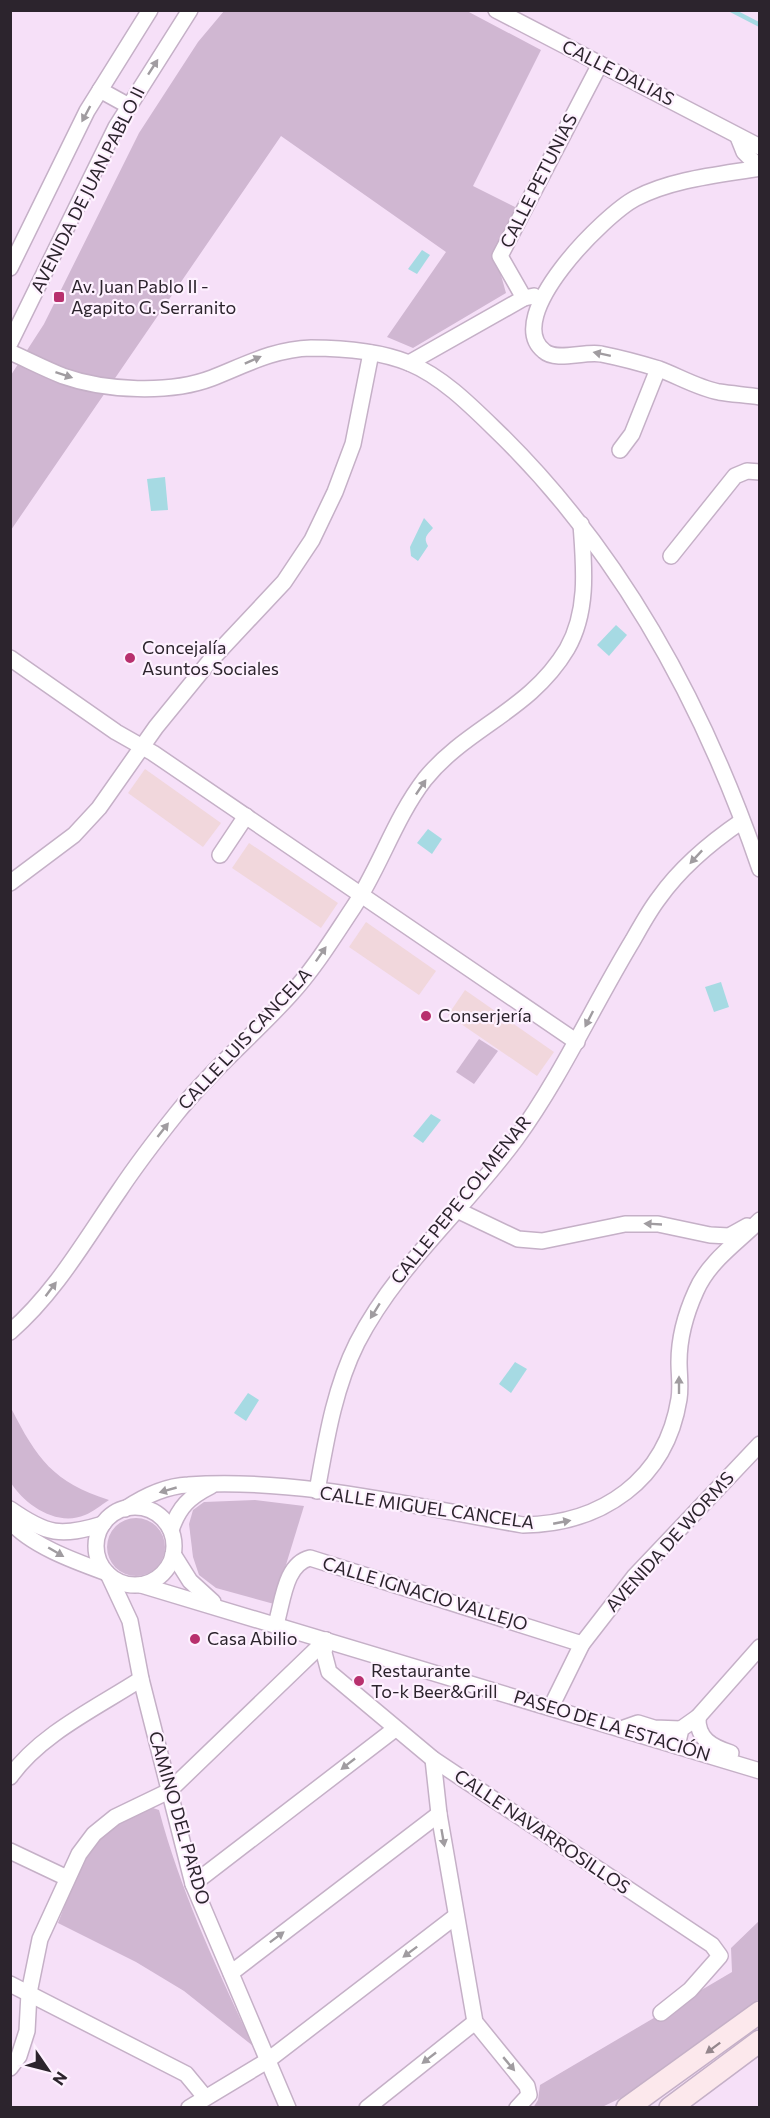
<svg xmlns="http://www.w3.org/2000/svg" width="770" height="2118" font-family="Commissioner,sans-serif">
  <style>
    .commercial { fill: #f1d7dc }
    .green { fill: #d0b7d2 }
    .water { fill: #a6dae3 }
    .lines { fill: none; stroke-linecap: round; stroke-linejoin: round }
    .stream { stroke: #a6dae3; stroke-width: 4.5 }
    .street-casing { stroke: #c5b0c7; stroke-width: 18 }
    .secondary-casing { stroke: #c5b0c7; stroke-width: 24 }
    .street { stroke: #fff; stroke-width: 15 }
    .secondary { stroke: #fce8ec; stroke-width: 21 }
    .oneway { fill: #a09ca0 }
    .oneway2 { fill: #94868c }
    .poi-dot { fill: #b8306e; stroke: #fef1ff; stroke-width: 2 }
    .labels { text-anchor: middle; stroke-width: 4.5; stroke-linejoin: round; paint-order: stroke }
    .street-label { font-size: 18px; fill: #2c242d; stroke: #fef1ff }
    .poi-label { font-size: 18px; fill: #2c242d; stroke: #fef1ff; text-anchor: start }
  </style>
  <rect width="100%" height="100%" fill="#f6e0f8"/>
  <g class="commercial">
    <path d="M 145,769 L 221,823 L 203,847 L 128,793 Z"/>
    <path d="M 249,843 L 338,903 L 321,928 L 232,868 Z"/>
    <path d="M 366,922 L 436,971 L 419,995 L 349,947 Z"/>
    <path d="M 465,990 L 554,1052 L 537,1076 L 448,1015 Z"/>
  </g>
  <g class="green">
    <path d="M 224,11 L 467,11 L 541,50 L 473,186 L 517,208 L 494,250 L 506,293 L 413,348 L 387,337 L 446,252 L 281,136 L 11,530 L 11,375 L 44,324 L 139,133 L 198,42 Z"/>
    <path d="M 479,1039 L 498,1051 L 474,1084 L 456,1072 Z"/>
    <path d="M 11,1408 C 37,1459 53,1482 109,1500 C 101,1505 93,1512 85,1515 C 57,1527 25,1505 11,1483 Z"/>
    <path d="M 255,1500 L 304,1506 L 274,1604 L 216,1588 L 199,1575 L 193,1557 L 189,1524 L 193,1510 L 204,1502 Z"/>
    <circle cx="136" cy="1547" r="29"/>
    <path d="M 153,1808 L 159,1810 C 181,1893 217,1968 253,2046 L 184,1991 L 136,1962 L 58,1923 C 71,1892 83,1844 114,1825 C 126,1818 140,1814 153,1808 Z"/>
    <path d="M 759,1921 L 759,1999 L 642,2088 L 602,2107 L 533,2108 L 538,2100 L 540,2085 L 732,1972 L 731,1948 Z"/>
  </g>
  <g class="water">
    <path d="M 422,250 L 430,255 L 417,274 L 408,269 Z"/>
    <path d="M 165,477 L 168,510 L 151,511 L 147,479 Z"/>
    <path d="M 424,518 L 433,528 C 427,535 423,537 428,546 L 418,561 L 411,556 L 410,547 Z"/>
    <path d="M 616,625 L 627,635 L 609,656 L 597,645 Z"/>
    <path d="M 428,829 L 442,839 L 432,854 L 417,843 Z"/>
    <path d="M 721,982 L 729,1007 L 714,1012 L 705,987 Z"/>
    <path d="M 431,1114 L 441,1120 L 423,1143 L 413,1136 Z"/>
    <path d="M 515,1362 L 527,1369 L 511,1393 L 499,1384 Z"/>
    <path d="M 248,1393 L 259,1400 L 246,1421 L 234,1413 Z"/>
  </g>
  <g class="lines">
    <path class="stream" d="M 731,10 L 760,25"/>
    <g class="street-casing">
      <g id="street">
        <path d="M 496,10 L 760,147"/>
        <path d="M 100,90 L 129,106"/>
        <path d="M 738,137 L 744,152 L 760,168"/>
        <path d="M 760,168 C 718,175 673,179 636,198 C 605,214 501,317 544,351 C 556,362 584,351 601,354 C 621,358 640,363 659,369 C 678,376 698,388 719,392 C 732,394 746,395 760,397"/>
        <path d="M 10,268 L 87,111 L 150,10"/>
        <path d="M 524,298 L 500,256 L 600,64"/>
        <path d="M 10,343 L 116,127 L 190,10"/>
        <path d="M 10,352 C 28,360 45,369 63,376 C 105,391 170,394 212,378 C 245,365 274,349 311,348 C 343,348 379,351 409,363 C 445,378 475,410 503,437 C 624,557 705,708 760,869"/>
        <path d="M 409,363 L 524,298 L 534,296"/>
        <path d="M 620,450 L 632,434 L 658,369"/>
        <path d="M 671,556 L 735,476 L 747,471 L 760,472"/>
        <path d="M 10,658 L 116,732 L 153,753 L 577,1042"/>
        <path d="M 220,855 L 246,816"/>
        <path d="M 10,883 L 74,835 L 99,808 L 156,727 L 209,662 L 284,582 L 312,540 L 335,492 L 353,444 L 371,353"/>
        <path d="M 457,1210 L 518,1239 L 542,1241 L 625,1224 L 658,1224 L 710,1235 L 729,1236 L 747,1226"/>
        <path d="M 10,1332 C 56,1292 85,1240 119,1191 C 137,1164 157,1138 177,1113 C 211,1070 254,1035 290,995 C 314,969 333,938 353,908 C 380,867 395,818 425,779 C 467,727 530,711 567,649 C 589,611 584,565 581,524"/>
        <path d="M 317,1491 C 326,1441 334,1389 357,1343 C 397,1265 464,1210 516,1139 C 561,1077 593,1006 633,940 C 641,926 649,911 659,898 C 681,867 711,842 742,821"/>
        <circle cx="135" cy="1546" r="39"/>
        <path d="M 10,1509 C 47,1535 61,1537 103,1524"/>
        <path d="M 125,1509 C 143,1497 166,1486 188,1485 C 295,1477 417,1507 523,1525 C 602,1524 666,1480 679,1399 C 681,1387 679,1374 679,1362 C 679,1338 686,1313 696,1291 C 709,1261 737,1243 760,1220"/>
        <path d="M 10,1521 C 31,1546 77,1562 107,1573"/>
        <path d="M 171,1530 C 179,1507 189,1497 211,1486"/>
        <path d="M 173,1554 L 190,1581 L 213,1602"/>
        <path d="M 109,1576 L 130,1621 L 141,1679 L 193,1884 L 288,2108"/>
        <path d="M 141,1585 L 760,1771"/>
        <path d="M 276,1624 C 283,1601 285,1564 310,1558 L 582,1644"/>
        <path d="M 326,1640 L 324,1653 L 329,1672 L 433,1759 L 712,1945 L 720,1956 L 690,1990 L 661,2013"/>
        <path d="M 551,1707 L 582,1644 L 634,1577 L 760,1444"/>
        <path d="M 698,1717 C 697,1739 712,1747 731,1753"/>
        <path d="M 621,1729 L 638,1723 L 654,1728 L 681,1729"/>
        <path d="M 677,1746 L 681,1729 L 698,1717 L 760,1647"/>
        <path d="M 433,1759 L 439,1814 L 475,2022 L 527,2086 L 529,2095 L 517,2108"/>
        <path d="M 10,1777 C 40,1734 98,1707 141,1679"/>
        <path d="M 10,1851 L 67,1878"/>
        <path d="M 193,1884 L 395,1729"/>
        <path d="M 231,1973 L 439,1814"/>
        <path d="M 10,1984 L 186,2074 L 205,2097"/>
        <path d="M 10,2068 L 19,2056 L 27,2031 L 29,1993 L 40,1939 L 79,1854 L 94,1834 L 115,1817 L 169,1791 L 326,1640"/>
        <path d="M 189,2108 L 267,2061 L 456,1916"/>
        <path d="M 367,2108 L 475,2022"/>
      </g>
    </g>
    <g class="secondary-casing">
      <g id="secondary">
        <path d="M 627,2108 L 760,2012"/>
        <path d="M 670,2108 L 760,2041"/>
      </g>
    </g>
    <use href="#street" class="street"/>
    <use href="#secondary" class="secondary"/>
  </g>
  <defs><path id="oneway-solid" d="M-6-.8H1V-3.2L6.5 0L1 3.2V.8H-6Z" transform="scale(1.5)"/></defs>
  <g class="oneway">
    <use href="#oneway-solid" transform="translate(153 67) rotate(-57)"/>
    <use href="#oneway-solid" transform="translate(86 114) rotate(118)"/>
    <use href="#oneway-solid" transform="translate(602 354) rotate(-168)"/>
    <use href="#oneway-solid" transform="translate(253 360) rotate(-24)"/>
    <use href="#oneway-solid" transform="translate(64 375) rotate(18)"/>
    <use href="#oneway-solid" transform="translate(421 787) rotate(-56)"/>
    <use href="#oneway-solid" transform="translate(696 857) rotate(133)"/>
    <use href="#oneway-solid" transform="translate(321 954) rotate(-55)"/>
    <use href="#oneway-solid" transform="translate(589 1019) rotate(117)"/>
    <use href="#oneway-solid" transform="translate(163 1130) rotate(-52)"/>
    <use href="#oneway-solid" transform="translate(653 1224) rotate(-177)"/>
    <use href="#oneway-solid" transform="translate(51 1289) rotate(-53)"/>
    <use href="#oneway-solid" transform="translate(375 1311) rotate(122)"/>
    <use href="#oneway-solid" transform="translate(679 1385) rotate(-90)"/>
    <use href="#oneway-solid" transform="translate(168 1490) rotate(164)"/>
    <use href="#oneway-solid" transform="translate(562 1522) rotate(-11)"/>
    <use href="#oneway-solid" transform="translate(56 1552) rotate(30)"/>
    <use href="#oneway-solid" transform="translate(348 1764) rotate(142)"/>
    <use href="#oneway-solid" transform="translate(443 1838) rotate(80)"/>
    <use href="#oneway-solid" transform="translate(277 1937) rotate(-37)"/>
    <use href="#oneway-solid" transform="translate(410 1952) rotate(143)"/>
    <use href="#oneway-solid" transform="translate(429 2058) rotate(142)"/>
    <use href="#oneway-solid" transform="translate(509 2064) rotate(50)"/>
  </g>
  <use class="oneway2" href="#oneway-solid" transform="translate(713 2048) rotate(143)"/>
  <g class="poi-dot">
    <rect x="53" y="291" width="12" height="12" rx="3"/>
    <circle cx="130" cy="658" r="6"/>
    <circle cx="426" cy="1016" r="6"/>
    <circle cx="195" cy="1639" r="6"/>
    <circle cx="359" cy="1681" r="6"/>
  </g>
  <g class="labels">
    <g class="street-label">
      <text transform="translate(618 73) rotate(27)" y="6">CALLE DALIAS</text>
      <text transform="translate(539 181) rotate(-63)" y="6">CALLE PETUNIAS</text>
      <text transform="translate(88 190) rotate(-63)" y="6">AVENIDA DE JUAN PABLO II</text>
      <text transform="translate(245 1039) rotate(-47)" y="6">CALLE LUIS CANCELA</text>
      <text transform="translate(461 1200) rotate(-51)" y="6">CALLE PEPE COLMENAR</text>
      <text transform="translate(427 1508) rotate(8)" y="6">CALLE MIGUEL CANCELA</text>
      <text transform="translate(670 1542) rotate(-48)" y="6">AVENIDA DE WORMS</text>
      <text transform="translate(425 1594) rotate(17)" y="6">CALLE IGNACIO VALLEJO</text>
      <text transform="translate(612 1726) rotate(17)" y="6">PASEO DE LA ESTACIÓN</text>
      <text transform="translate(179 1818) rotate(74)" y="6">CAMINO DEL PARDO</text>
      <text transform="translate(542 1832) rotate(34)" y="6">CALLE NAVARROSILLOS</text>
    </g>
    <g class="poi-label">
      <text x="71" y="293">Av. Juan Pablo II -<tspan x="71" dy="21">Agapito G. Serranito</tspan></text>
      <text x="142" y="654">Concejalía<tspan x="142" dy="21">Asuntos Sociales</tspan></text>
      <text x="438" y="1022">Conserjería</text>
      <text x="207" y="1645">Casa Abilio</text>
      <text x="371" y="1677">Restaurante<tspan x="371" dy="21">To-k Beer&amp;Grill</tspan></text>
    </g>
  </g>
  <rect width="770" height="2118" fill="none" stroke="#2c242d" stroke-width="24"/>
  <g transform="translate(48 2070) rotate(125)" stroke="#fef1ff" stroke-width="4.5" paint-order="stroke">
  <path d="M0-4.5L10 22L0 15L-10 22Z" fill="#2c242d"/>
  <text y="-9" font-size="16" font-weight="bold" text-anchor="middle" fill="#2c242d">N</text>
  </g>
</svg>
